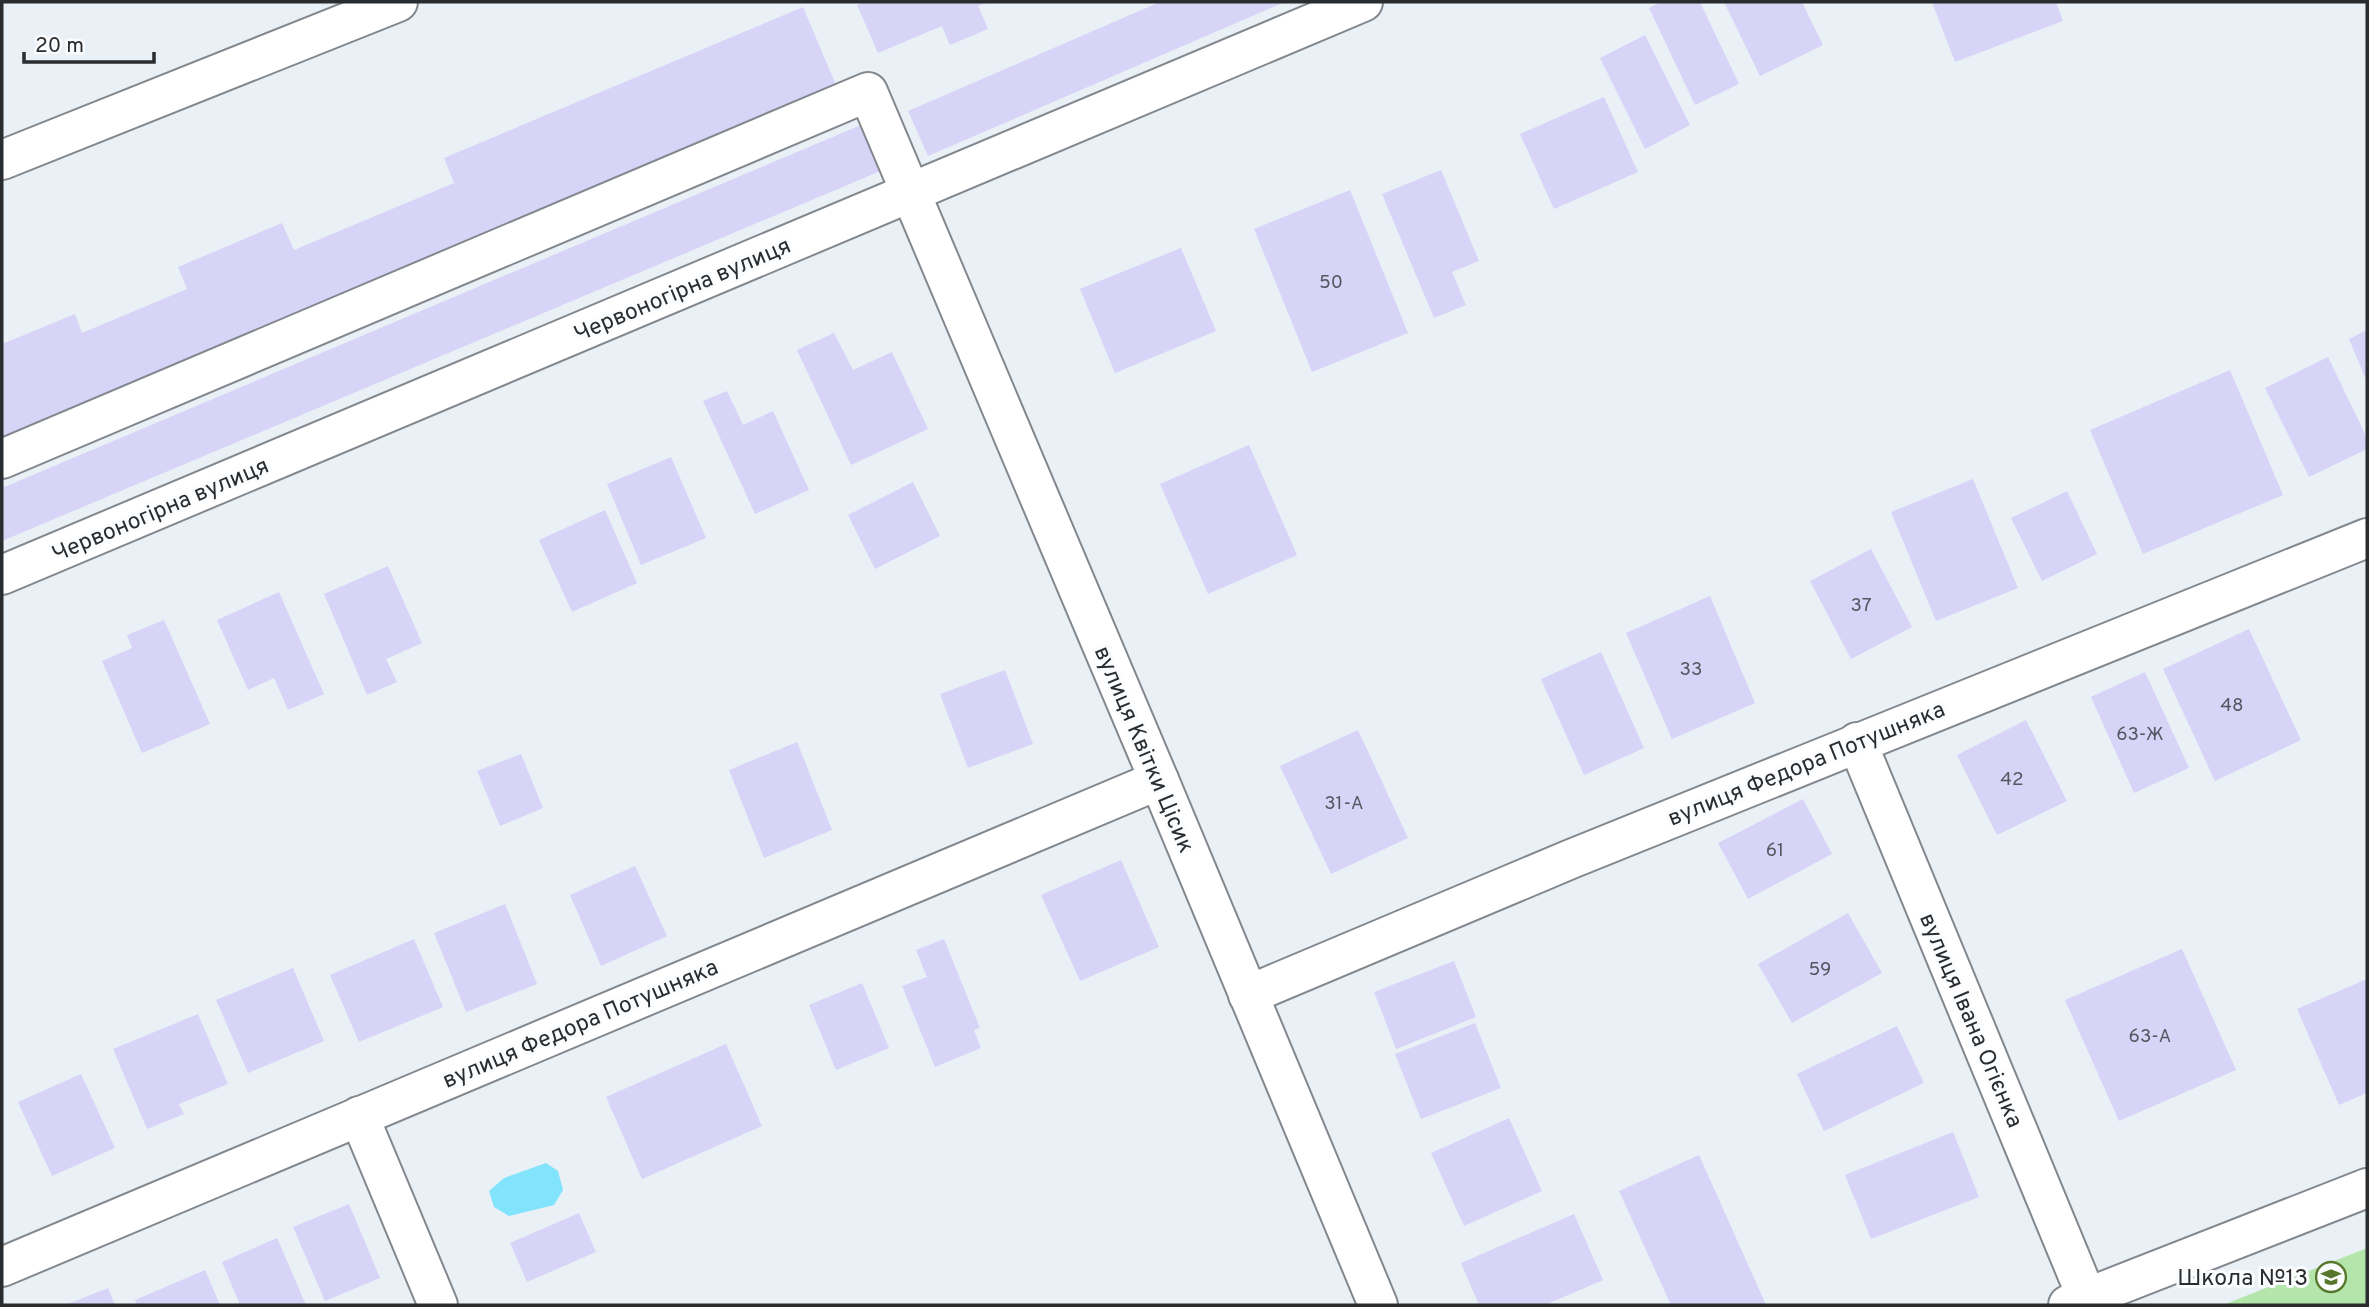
<svg xmlns="http://www.w3.org/2000/svg" width="2369" height="1307" font-family="Overpass,sans-serif">
  <style>
    .green { fill: #b4e6ab }
    .water { fill: #82e4fc }
    .building { fill: #d8d4f8 }
    .lines { fill: none; stroke-linecap: round; stroke-linejoin: round }
    .minor-casing { stroke: #82888e; stroke-width: 42 }
    .minor { stroke: #fff; stroke-width: 38 }
    .labels { text-anchor: middle; stroke-width: 6; stroke-linejoin: round; paint-order: stroke }
    .number-label { font-size: 19px; fill: #565761 }
    .street-label { font-size: 23px; fill: #2a2d2f; stroke: #fbfcfe }
    .poi-label { font-size: 23px; fill: #2a2d2f; stroke: #fbfcfe; text-anchor: end }
  </style>
  <rect width="100%" height="100%" fill="#e9f0f6"/>
  <path class="green" d="M 2367,1248 L 2367,1305 L 2223,1305 Z"/>
  <path class="water" d="M 546,1163 L 558,1171 L 563,1190 L 554,1205 L 509,1216 L 494,1207 L 489,1191 L 504,1178 Z"/>
  <g class="building">
    <path d="M 865,2 L 987,2 L 978,6 L 988,29 L 950,45 L 942,26 L 878,53 L 857,5 Z"/>
    <path d="M 1160,2 L 1285,2 L 928,156 L 908,111 Z"/>
    <path d="M 1661,2 L 1700,2 L 1739,84 L 1695,105 L 1649,8 Z"/>
    <path d="M 1724,2 L 1802,2 L 1823,45 L 1760,76 Z"/>
    <path d="M 1932,2 L 2056,2 L 2063,21 L 1955,62 Z"/>
    <path d="M 803,7 L 838,90 L 2,440 L 2,344 L 75,314 L 82,333 L 187,289 L 178,267 L 282,223 L 294,250 L 454,183 L 444,158 Z"/>
    <path d="M 1645,35 L 1690,125 L 1645,149 L 1600,58 Z"/>
    <path d="M 1604,97 L 1638,172 L 1554,209 L 1520,134 Z"/>
    <path d="M 861,125 L 883,170 L 2,541 L 2,488 Z"/>
    <path d="M 1441,170 L 1479,261 L 1452,272 L 1466,305 L 1434,318 L 1382,194 Z"/>
    <path d="M 1350,190 L 1408,333 L 1312,372 L 1254,229 Z"/>
    <path d="M 1181,248 L 1216,331 L 1115,373 L 1080,289 Z"/>
    <path d="M 2367,330 L 2367,382 L 2349,339 Z"/>
    <path d="M 834,333 L 853,370 L 892,352 L 928,429 L 851,465 L 797,350 Z"/>
    <path d="M 2328,357 L 2367,438 L 2367,449 L 2309,477 L 2265,388 Z"/>
    <path d="M 2230,370 L 2283,495 L 2143,554 L 2090,430 Z"/>
    <path d="M 727,391 L 743,425 L 773,411 L 809,490 L 755,514 L 703,401 Z"/>
    <path d="M 1249,445 L 1297,555 L 1208,594 L 1160,484 Z"/>
    <path d="M 671,457 L 706,538 L 641,565 L 607,484 Z"/>
    <path d="M 1973,479 L 2018,588 L 1936,621 L 1891,512 Z"/>
    <path d="M 913,482 L 940,536 L 875,569 L 848,515 Z"/>
    <path d="M 2067,491 L 2097,554 L 2042,581 L 2011,518 Z"/>
    <path d="M 605,510 L 637,583 L 572,612 L 539,540 Z"/>
    <path d="M 1871,549 L 1912,627 L 1851,659 L 1810,581 Z"/>
    <path d="M 388,566 L 422,643 L 386,659 L 397,682 L 367,695 L 324,594 Z"/>
    <path d="M 279,592 L 324,694 L 288,710 L 274,678 L 248,690 L 217,620 Z"/>
    <path d="M 1710,596 L 1755,703 L 1672,739 L 1626,633 Z"/>
    <path d="M 164,620 L 210,724 L 142,753 L 102,661 L 132,648 L 127,635 Z"/>
    <path d="M 2249,629 L 2301,740 L 2215,781 L 2163,669 Z"/>
    <path d="M 1601,652 L 1644,748 L 1584,775 L 1541,679 Z"/>
    <path d="M 1005,670 L 1033,744 L 968,768 L 940,694 Z"/>
    <path d="M 2145,672 L 2189,768 L 2134,793 L 2091,697 Z"/>
    <path d="M 2026,720 L 2067,801 L 1997,835 L 1957,755 Z"/>
    <path d="M 1358,730 L 1408,838 L 1331,874 L 1280,766 Z"/>
    <path d="M 797,742 L 832,830 L 764,858 L 729,770 Z"/>
    <path d="M 521,754 L 543,808 L 500,826 L 477,771 Z"/>
    <path d="M 1803,799 L 1832,854 L 1748,899 L 1718,843 Z"/>
    <path d="M 1121,860 L 1159,947 L 1080,981 L 1041,895 Z"/>
    <path d="M 635,866 L 667,936 L 601,966 L 570,895 Z"/>
    <path d="M 505,904 L 537,984 L 466,1012 L 434,933 Z"/>
    <path d="M 1848,913 L 1882,973 L 1792,1023 L 1758,964 Z"/>
    <path d="M 414,939 L 443,1007 L 359,1042 L 330,975 Z"/>
    <path d="M 944,939 L 980,1028 L 974,1030 L 981,1048 L 935,1067 L 902,986 L 927,977 L 916,950 Z"/>
    <path d="M 2182,949 L 2236,1070 L 2119,1121 L 2065,1000 Z"/>
    <path d="M 1454,961 L 1476,1017 L 1396,1049 L 1374,992 Z"/>
    <path d="M 293,968 L 324,1041 L 248,1073 L 216,1000 Z"/>
    <path d="M 2367,979 L 2367,1093 L 2339,1105 L 2297,1009 Z"/>
    <path d="M 862,983 L 889,1048 L 836,1070 L 809,1005 Z"/>
    <path d="M 198,1014 L 228,1084 L 179,1104 L 184,1114 L 147,1129 L 113,1049 Z"/>
    <path d="M 1475,1023 L 1501,1088 L 1421,1119 L 1395,1054 Z"/>
    <path d="M 1897,1026 L 1924,1083 L 1824,1131 L 1797,1074 Z"/>
    <path d="M 726,1044 L 762,1126 L 642,1179 L 606,1097 Z"/>
    <path d="M 81,1074 L 115,1148 L 52,1176 L 18,1102 Z"/>
    <path d="M 1509,1118 L 1542,1191 L 1464,1226 L 1431,1153 Z"/>
    <path d="M 1953,1132 L 1979,1197 L 1871,1239 L 1845,1175 Z"/>
    <path d="M 1699,1155 L 1766,1305 L 1671,1305 L 1619,1191 Z"/>
    <path d="M 349,1204 L 380,1278 L 325,1301 L 293,1227 Z"/>
    <path d="M 579,1213 L 596,1252 L 527,1282 L 510,1243 Z"/>
    <path d="M 1574,1214 L 1603,1280 L 1545,1305 L 1479,1305 L 1461,1263 Z"/>
    <path d="M 277,1238 L 306,1305 L 240,1305 L 222,1262 Z"/>
    <path d="M 205,1270 L 220,1305 L 137,1305 L 135,1300 Z"/>
    <path d="M 108,1288 L 115,1305 L 65,1305 Z"/>
  </g>
  <g class="lines">
    <g class="minor-casing">
      <g id="minor">
        <path d="M 2,160 L 398,2"/>
        <path d="M 2,459 L 868,92 L 1159,780 L 1378,1305"/>
        <path d="M 2,575 L 1363,2"/>
        <path d="M 1857,742 L 2087,1298"/>
        <path d="M 1248,995 L 1571,859 L 2367,538"/>
        <path d="M 359,1116 L 438,1305"/>
        <path d="M 2,1267 L 1159,780"/>
        <path d="M 2068,1305 L 2367,1188"/>
      </g>
    </g>
    <use href="#minor" class="minor"/>
  </g>
  <defs>
    <g id="school-ring" transform="scale(1.575)"><circle r="9.5" fill="#fbfcfe" stroke="#58762c" stroke-width="1.5"/><path d="M0-5L7-2L0 1L-7-2ZM-4 1L0 2.5L4 1V4Q0 6-4 4Z" fill="#58762c"/></g>
  </defs>
  <g fill-rule="evenodd">
    <use href="#school-ring" x="2331" y="1277"/>
  </g>
  <g class="labels">
    <g class="number-label">
      <text x="1331" y="288">50</text>
      <text x="1861" y="611">37</text>
      <text x="1691" y="675">33</text>
      <text x="2232" y="711">48</text>
      <text x="2140" y="740">63-Ж</text>
      <text x="2012" y="785">42</text>
      <text x="1344" y="809">31-А</text>
      <text x="1775" y="856">61</text>
      <text x="1820" y="975">59</text>
      <text x="2150" y="1042">63-А</text>
    </g>
    <g class="street-label">
      <text transform="translate(682 289) rotate(-23)" y="8">Червоногірна вулиця</text>
      <text transform="translate(160 509) rotate(-23)" y="8">Червоногірна вулиця</text>
      <text transform="translate(1145 749) rotate(67)" y="8">вулиця Квітки Цісик</text>
      <text transform="translate(1806 763) rotate(-22)" y="8">вулиця Федора Потушняка</text>
      <text transform="translate(1972 1020) rotate(67)" y="8">вулиця Івана Огієнка</text>
      <text transform="translate(580 1023) rotate(-23)" y="8">вулиця Федора Потушняка</text>
    </g>
    <g class="poi-label">
      <text x="2308" y="1285">Школа №13</text>
    </g>
  </g>
  <rect width="2369" height="1307" fill="none" stroke="#2a2d2f" stroke-width="7"/>
  <path d="M24 52v10h130v-10" fill="none" stroke="#2a2d2f" stroke-width="3.5"/>
  <text x="35" y="52" font-size="21" fill="#2a2d2f" stroke="#fbfcfe" stroke-width="5" paint-order="stroke">20 m</text>
</svg>
